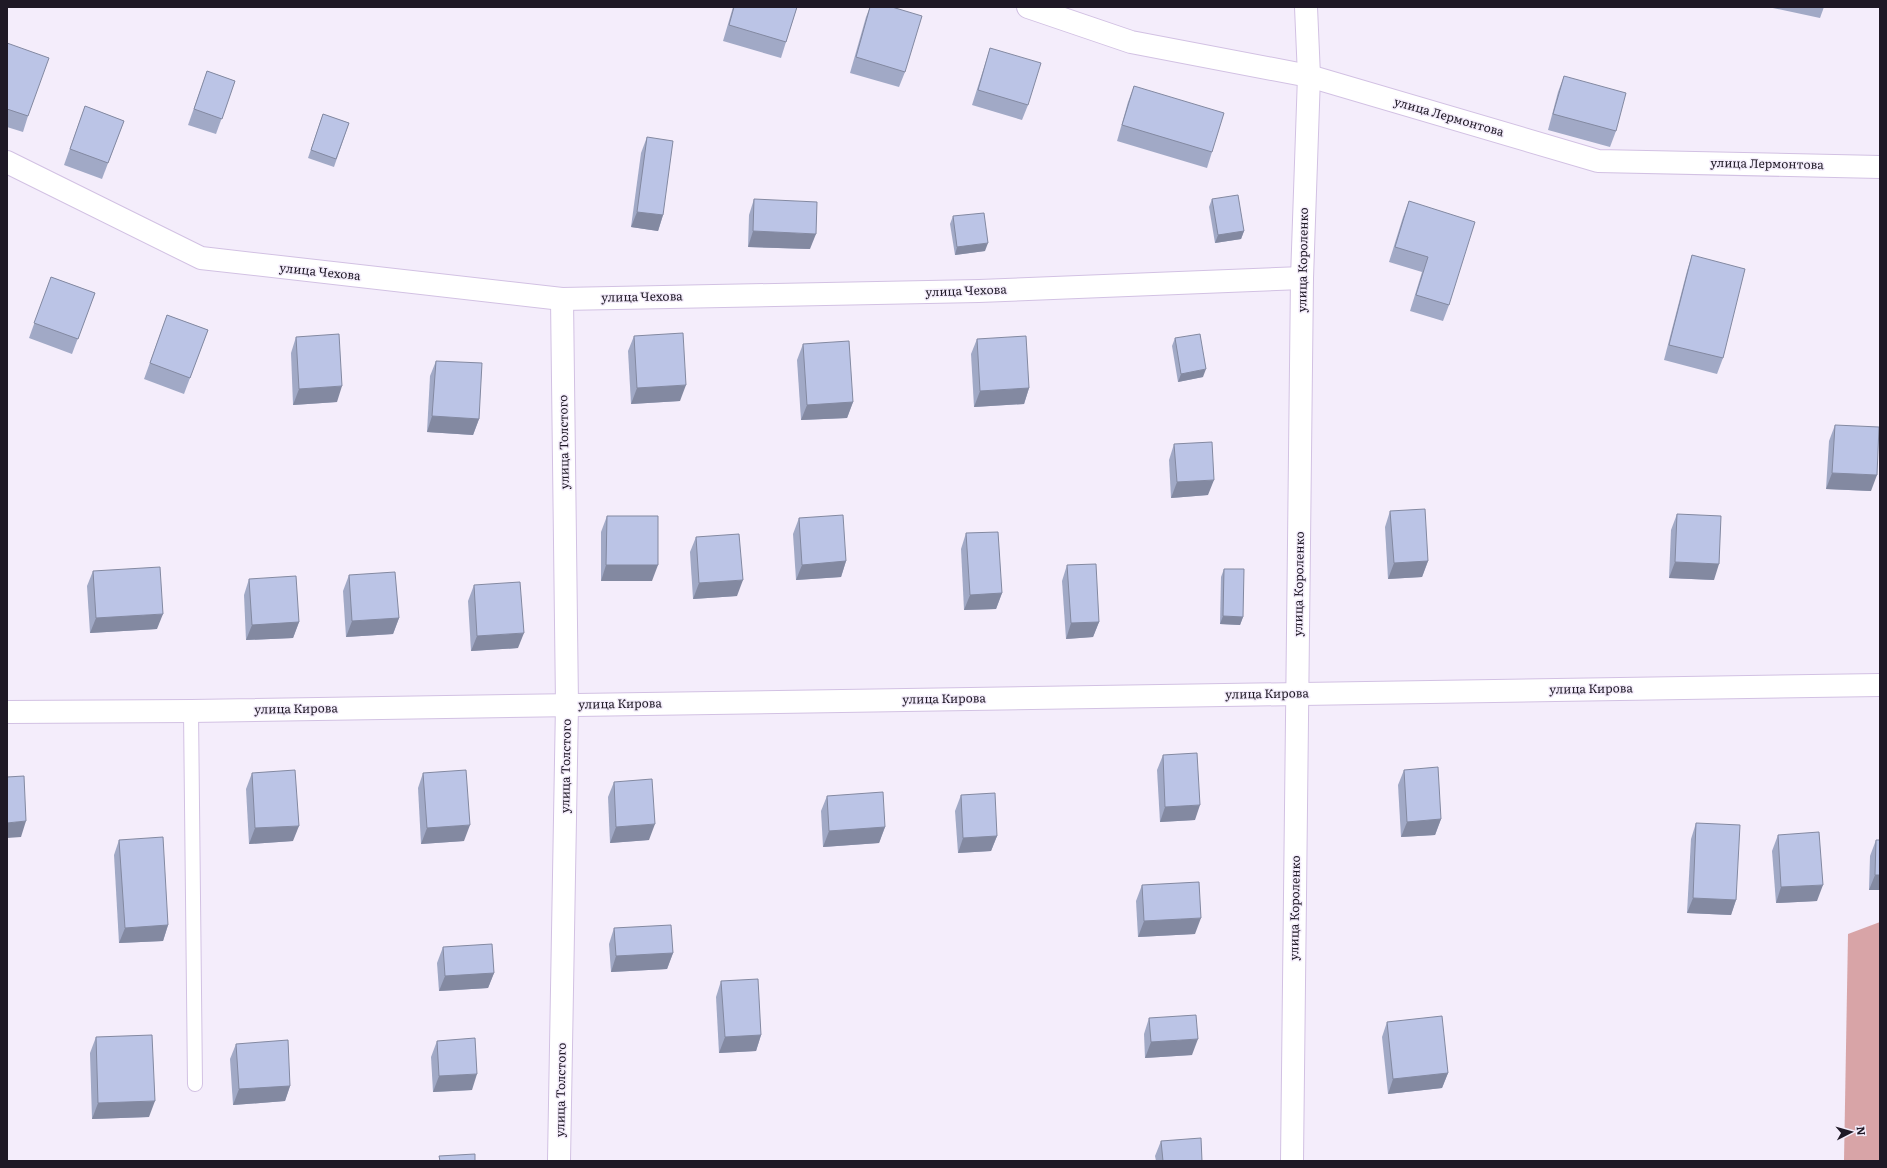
<svg xmlns="http://www.w3.org/2000/svg" width="1887" height="1168" font-family="Literata,serif">
  <style>
    .forest { fill: #d8a4a7 }
    .lines { fill: none; stroke-linecap: round; stroke-linejoin: round }
    .lane-casing { stroke: #d2c1e3; stroke-width: 16 }
    .street-casing { stroke: #d2c1e3; stroke-width: 24 }
    .lane { stroke: #fff; stroke-width: 14 }
    .street { stroke: #fff; stroke-width: 22 }
    .wall { fill: #a1a9c6 }
    .shaded-wall { fill: #8389a1 }
    .building { fill: #bbc4e6; stroke: #8389a1 }
    .labels { text-anchor: middle; stroke-width: 3; stroke-linejoin: round; paint-order: stroke }
    .street-label { font-size: 12px; fill: #1f1926; stroke: #f4edfb }
  </style>
  <rect width="100%" height="100%" fill="#f4edfb"/>
  <path class="forest" d="M 1880,922 L 1880,1161 L 1844,1161 L 1848,934 Z"/>
  <g class="lines">
    <g class="lane-casing">
      <path id="lane" d="M 191,711 L 195,1084"/>
    </g>
    <g class="street-casing">
      <g id="street">
        <path d="M 1028,7 L 1131,42 L 1309,76 L 1598,161 L 1880,167"/>
        <path d="M 7,162 L 201,258 L 562,299 L 979,291 L 1302,278"/>
        <path d="M 7,712 L 191,711 L 1880,685"/>
        <path d="M 559,1161 L 567,704 L 562,299"/>
        <path d="M 1292,1161 L 1302,278 L 1309,76 L 1306,7"/>
      </g>
    </g>
    <use href="#lane" class="lane"/>
    <use href="#street" class="street"/>
  </g>
  <g class="wall">
    <path d="M 733,7 L 797,7 L 786,42 L 781,58 L 723,41 Z"/>
    <path d="M 870,7 L 905,72 L 899,87 L 850,73 L 866,17 Z"/>
    <path d="M 1768,7 L 1824,7 L 1820,18 Z"/>
    <path d="M 7,43 L 28,116 L 23,132 L 7,127 Z"/>
    <path d="M 990,48 L 1028,105 L 1022,120 L 972,105 L 985,64 Z"/>
    <path d="M 207,71 L 235,81 L 216,134 L 188,125 Z"/>
    <path d="M 1564,76 L 1616,131 L 1610,147 L 1548,130 L 1558,92 Z"/>
    <path d="M 1134,86 L 1212,152 L 1207,168 L 1117,141 L 1128,102 Z"/>
    <path d="M 85,106 L 124,121 L 102,179 L 64,165 Z"/>
    <path d="M 323,114 L 349,123 L 334,167 L 308,158 Z"/>
    <path d="M 647,137 L 663,215 L 658,231 L 631,227 L 641,153 Z"/>
    <path d="M 754,199 L 810,249 L 748,247 L 749,215 Z"/>
    <path d="M 1212,199 L 1244,231 L 1241,239 L 1215,243 L 1209,207 Z"/>
    <path d="M 1409,201 L 1449,305 L 1443,321 L 1410,311 L 1422,272 L 1389,262 L 1403,217 Z"/>
    <path d="M 953,216 L 985,251 L 955,255 L 950,224 Z"/>
    <path d="M 1692,255 L 1723,358 L 1717,374 L 1664,360 L 1687,271 Z"/>
    <path d="M 51,277 L 95,293 L 72,354 L 29,338 Z"/>
    <path d="M 167,315 L 208,330 L 184,394 L 144,379 Z"/>
    <path d="M 634,336 L 680,401 L 631,404 L 628,351 Z"/>
    <path d="M 296,337 L 337,402 L 293,405 L 291,353 Z"/>
    <path d="M 1175,338 L 1203,377 L 1178,382 L 1172,346 Z"/>
    <path d="M 977,339 L 1029,388 L 1024,404 L 974,407 L 971,354 Z"/>
    <path d="M 803,344 L 853,402 L 847,418 L 801,420 L 797,360 Z"/>
    <path d="M 436,361 L 479,419 L 473,435 L 427,432 L 430,376 Z"/>
    <path d="M 1835,425 L 1871,491 L 1826,489 L 1829,441 Z"/>
    <path d="M 1174,444 L 1208,495 L 1171,498 L 1169,460 Z"/>
    <path d="M 1390,511 L 1428,561 L 1422,577 L 1388,579 L 1385,527 Z"/>
    <path d="M 1677,514 L 1714,580 L 1669,578 L 1671,530 Z"/>
    <path d="M 607,516 L 652,581 L 601,581 L 601,532 Z"/>
    <path d="M 799,518 L 846,561 L 841,577 L 796,580 L 793,534 Z"/>
    <path d="M 966,533 L 1002,593 L 996,609 L 964,610 L 961,549 Z"/>
    <path d="M 696,537 L 737,596 L 693,599 L 690,552 Z"/>
    <path d="M 1067,565 L 1099,622 L 1093,637 L 1066,639 L 1062,581 Z"/>
    <path d="M 1224,569 L 1243,617 L 1240,625 L 1220,624 L 1221,577 Z"/>
    <path d="M 93,571 L 157,629 L 90,633 L 87,586 Z"/>
    <path d="M 349,575 L 399,618 L 393,634 L 346,637 L 343,591 Z"/>
    <path d="M 249,579 L 299,622 L 293,638 L 246,640 L 244,595 Z"/>
    <path d="M 474,585 L 518,648 L 471,651 L 468,601 Z"/>
    <path d="M 1163,755 L 1195,820 L 1160,822 L 1157,770 Z"/>
    <path d="M 1404,770 L 1441,819 L 1435,835 L 1401,837 L 1398,785 Z"/>
    <path d="M 252,773 L 293,841 L 249,844 L 246,789 Z"/>
    <path d="M 423,773 L 464,841 L 421,844 L 418,788 Z"/>
    <path d="M 614,782 L 649,840 L 610,843 L 608,797 Z"/>
    <path d="M 961,795 L 997,836 L 991,851 L 958,853 L 955,811 Z"/>
    <path d="M 827,796 L 885,827 L 879,843 L 823,847 L 821,811 Z"/>
    <path d="M 1696,823 L 1736,900 L 1731,915 L 1687,913 L 1691,839 Z"/>
    <path d="M 1778,835 L 1817,901 L 1776,903 L 1772,851 Z"/>
    <path d="M 119,840 L 168,925 L 163,941 L 119,943 L 114,855 Z"/>
    <path d="M 1876,840 L 1880,890 L 1869,890 L 1870,856 Z"/>
    <path d="M 1142,885 L 1195,934 L 1138,937 L 1136,901 Z"/>
    <path d="M 614,928 L 673,953 L 667,969 L 611,972 L 609,944 Z"/>
    <path d="M 443,947 L 494,973 L 488,988 L 439,991 L 437,963 Z"/>
    <path d="M 721,981 L 761,1035 L 756,1051 L 719,1053 L 716,997 Z"/>
    <path d="M 1149,1018 L 1192,1055 L 1145,1058 L 1144,1034 Z"/>
    <path d="M 1387,1022 L 1448,1073 L 1442,1088 L 1388,1094 L 1382,1037 Z"/>
    <path d="M 96,1037 L 149,1117 L 92,1119 L 90,1053 Z"/>
    <path d="M 437,1041 L 472,1090 L 433,1092 L 431,1057 Z"/>
    <path d="M 236,1044 L 290,1086 L 285,1101 L 233,1105 L 230,1059 Z"/>
    <path d="M 1161,1141 L 1202,1161 L 1156,1161 L 1155,1156 Z"/>
  </g>
  <g class="shaded-wall">
    <path d="M 637,212 L 663,215 L 658,231 L 631,227 Z"/>
    <path d="M 753,231 L 816,234 L 810,249 L 748,247 Z"/>
    <path d="M 1244,231 L 1241,239 L 1215,243 L 1218,235 Z"/>
    <path d="M 988,243 L 985,251 L 955,255 L 957,247 Z"/>
    <path d="M 1206,369 L 1203,377 L 1178,382 L 1181,374 Z"/>
    <path d="M 686,385 L 680,401 L 631,404 L 637,388 Z"/>
    <path d="M 342,386 L 337,402 L 293,405 L 299,389 Z"/>
    <path d="M 1029,388 L 1024,404 L 974,407 L 980,391 Z"/>
    <path d="M 853,402 L 847,418 L 801,420 L 807,405 Z"/>
    <path d="M 432,416 L 479,419 L 473,435 L 427,432 Z"/>
    <path d="M 1832,473 L 1877,475 L 1871,491 L 1826,489 Z"/>
    <path d="M 1214,480 L 1208,495 L 1171,498 L 1177,482 Z"/>
    <path d="M 846,561 L 841,577 L 796,580 L 802,565 Z"/>
    <path d="M 1428,561 L 1422,577 L 1388,579 L 1394,563 Z"/>
    <path d="M 1675,562 L 1719,564 L 1714,580 L 1669,578 Z"/>
    <path d="M 606,565 L 658,565 L 652,581 L 601,581 Z"/>
    <path d="M 743,580 L 737,596 L 693,599 L 699,583 Z"/>
    <path d="M 1002,593 L 996,609 L 964,610 L 970,595 Z"/>
    <path d="M 163,614 L 157,629 L 90,633 L 96,618 Z"/>
    <path d="M 1223,616 L 1243,617 L 1240,625 L 1220,624 Z"/>
    <path d="M 399,618 L 393,634 L 346,637 L 352,621 Z"/>
    <path d="M 299,622 L 293,638 L 246,640 L 252,625 Z"/>
    <path d="M 1099,622 L 1093,637 L 1066,639 L 1071,623 Z"/>
    <path d="M 524,633 L 518,648 L 471,651 L 477,636 Z"/>
    <path d="M 1200,805 L 1195,820 L 1160,822 L 1165,807 Z"/>
    <path d="M 1441,819 L 1435,835 L 1401,837 L 1407,822 Z"/>
    <path d="M 26,821 L 21,837 L 7,838 L 7,823 Z"/>
    <path d="M 655,824 L 649,840 L 610,843 L 616,827 Z"/>
    <path d="M 470,825 L 464,841 L 421,844 L 427,828 Z"/>
    <path d="M 299,826 L 293,841 L 249,844 L 255,828 Z"/>
    <path d="M 885,827 L 879,843 L 823,847 L 829,831 Z"/>
    <path d="M 997,836 L 991,851 L 958,853 L 963,838 Z"/>
    <path d="M 1875,875 L 1880,875 L 1880,890 L 1869,890 Z"/>
    <path d="M 1823,885 L 1817,901 L 1776,903 L 1781,887 Z"/>
    <path d="M 1693,898 L 1736,900 L 1731,915 L 1687,913 Z"/>
    <path d="M 1201,918 L 1195,934 L 1138,937 L 1144,921 Z"/>
    <path d="M 168,925 L 163,941 L 119,943 L 125,928 Z"/>
    <path d="M 673,953 L 667,969 L 611,972 L 616,956 Z"/>
    <path d="M 494,973 L 488,988 L 439,991 L 445,976 Z"/>
    <path d="M 761,1035 L 756,1051 L 719,1053 L 725,1037 Z"/>
    <path d="M 1198,1039 L 1192,1055 L 1145,1058 L 1151,1042 Z"/>
    <path d="M 1448,1073 L 1442,1088 L 1388,1094 L 1393,1079 Z"/>
    <path d="M 477,1074 L 472,1090 L 433,1092 L 439,1076 Z"/>
    <path d="M 290,1086 L 285,1101 L 233,1105 L 239,1089 Z"/>
    <path d="M 155,1101 L 149,1117 L 92,1119 L 98,1103 Z"/>
  </g>
  <g class="building">
    <path d="M 734,7 L 797,7 L 786,42 L 729,25 Z"/>
    <path d="M 870,7 L 892,7 L 922,16 L 905,72 L 856,57 Z"/>
    <path d="M 7,43 L 49,58 L 28,116 L 7,109 Z"/>
    <path d="M 990,48 L 1041,63 L 1028,105 L 978,90 Z"/>
    <path d="M 207,71 L 235,81 L 222,119 L 194,109 Z"/>
    <path d="M 1564,76 L 1626,93 L 1616,131 L 1553,114 Z"/>
    <path d="M 1134,86 L 1224,113 L 1212,152 L 1122,125 Z"/>
    <path d="M 85,106 L 124,121 L 108,163 L 70,149 Z"/>
    <path d="M 323,114 L 349,123 L 336,159 L 311,150 Z"/>
    <path d="M 647,137 L 673,141 L 663,215 L 637,212 Z"/>
    <path d="M 1238,195 L 1244,231 L 1218,235 L 1212,199 Z"/>
    <path d="M 754,199 L 817,202 L 816,234 L 753,231 Z"/>
    <path d="M 1409,201 L 1475,222 L 1449,305 L 1416,295 L 1428,257 L 1395,247 Z"/>
    <path d="M 984,213 L 988,243 L 957,247 L 953,216 Z"/>
    <path d="M 1692,255 L 1745,269 L 1723,358 L 1669,345 Z"/>
    <path d="M 51,277 L 95,293 L 78,339 L 34,323 Z"/>
    <path d="M 167,315 L 208,330 L 190,378 L 150,363 Z"/>
    <path d="M 683,333 L 686,385 L 637,388 L 634,336 Z"/>
    <path d="M 339,334 L 342,386 L 299,389 L 296,337 Z"/>
    <path d="M 1200,334 L 1206,369 L 1181,374 L 1175,338 Z"/>
    <path d="M 1026,336 L 1029,388 L 980,391 L 977,339 Z"/>
    <path d="M 849,341 L 853,402 L 807,405 L 803,344 Z"/>
    <path d="M 436,361 L 482,363 L 479,419 L 432,416 Z"/>
    <path d="M 1835,425 L 1879,427 L 1877,475 L 1832,473 Z"/>
    <path d="M 1212,442 L 1214,480 L 1177,482 L 1174,444 Z"/>
    <path d="M 1425,509 L 1428,561 L 1394,563 L 1390,511 Z"/>
    <path d="M 1677,514 L 1721,516 L 1719,564 L 1675,562 Z"/>
    <path d="M 843,515 L 846,561 L 802,565 L 799,518 Z"/>
    <path d="M 607,516 L 658,516 L 658,565 L 606,565 Z"/>
    <path d="M 998,532 L 1002,593 L 970,595 L 966,533 Z"/>
    <path d="M 739,534 L 743,580 L 699,583 L 696,537 Z"/>
    <path d="M 1096,564 L 1099,622 L 1071,623 L 1067,565 Z"/>
    <path d="M 160,567 L 163,614 L 96,618 L 93,571 Z"/>
    <path d="M 1224,569 L 1244,569 L 1243,617 L 1223,616 Z"/>
    <path d="M 395,572 L 399,618 L 352,621 L 349,575 Z"/>
    <path d="M 296,576 L 299,622 L 252,625 L 249,579 Z"/>
    <path d="M 520,582 L 524,633 L 477,636 L 474,585 Z"/>
    <path d="M 1197,753 L 1200,805 L 1165,807 L 1163,755 Z"/>
    <path d="M 1438,767 L 1441,819 L 1407,822 L 1404,770 Z"/>
    <path d="M 295,770 L 299,826 L 255,828 L 252,773 Z"/>
    <path d="M 466,770 L 470,825 L 427,828 L 423,773 Z"/>
    <path d="M 24,776 L 26,821 L 7,823 L 7,777 Z"/>
    <path d="M 652,779 L 655,824 L 616,827 L 614,782 Z"/>
    <path d="M 883,792 L 885,827 L 829,831 L 827,796 Z"/>
    <path d="M 995,793 L 997,836 L 963,838 L 961,795 Z"/>
    <path d="M 1696,823 L 1740,825 L 1736,900 L 1693,898 Z"/>
    <path d="M 1819,832 L 1823,885 L 1781,887 L 1778,835 Z"/>
    <path d="M 163,837 L 168,925 L 125,928 L 119,840 Z"/>
    <path d="M 1876,840 L 1880,840 L 1880,875 L 1875,875 Z"/>
    <path d="M 1199,882 L 1201,918 L 1144,921 L 1142,885 Z"/>
    <path d="M 671,925 L 673,953 L 616,956 L 614,928 Z"/>
    <path d="M 492,944 L 494,973 L 445,976 L 443,947 Z"/>
    <path d="M 758,979 L 761,1035 L 725,1037 L 721,981 Z"/>
    <path d="M 1196,1015 L 1198,1039 L 1151,1042 L 1149,1018 Z"/>
    <path d="M 1442,1016 L 1448,1073 L 1393,1079 L 1387,1022 Z"/>
    <path d="M 152,1035 L 155,1101 L 98,1103 L 96,1037 Z"/>
    <path d="M 475,1038 L 477,1074 L 439,1076 L 437,1041 Z"/>
    <path d="M 288,1040 L 290,1086 L 239,1089 L 236,1044 Z"/>
    <path d="M 1201,1138 L 1202,1161 L 1163,1161 L 1161,1141 Z"/>
    <path d="M 475,1154 L 475,1161 L 440,1161 L 439,1156 Z"/>
  </g>
  <g class="labels">
    <g class="street-label">
      <text transform="translate(1449 117) rotate(16)" y="4">улица Лермонтова</text>
      <text transform="translate(1767 164) rotate(1)" y="4">улица Лермонтова</text>
      <text transform="translate(1303 260) rotate(-89)" y="4">улица Короленко</text>
      <text transform="translate(320 272) rotate(6)" y="4">улица Чехова</text>
      <text transform="translate(966 291) rotate(-2)" y="4">улица Чехова</text>
      <text transform="translate(642 297) rotate(-1)" y="4">улица Чехова</text>
      <text transform="translate(564 442) rotate(-91)" y="4">улица Толстого</text>
      <text transform="translate(1299 584) rotate(-89)" y="4">улица Короленко</text>
      <text transform="translate(1591 689) rotate(-1)" y="4">улица Кирова</text>
      <text transform="translate(1267 694) rotate(-1)" y="4">улица Кирова</text>
      <text transform="translate(944 699) rotate(-1)" y="4">улица Кирова</text>
      <text transform="translate(620 704) rotate(-1)" y="4">улица Кирова</text>
      <text transform="translate(296 709) rotate(-1)" y="4">улица Кирова</text>
      <text transform="translate(566 766) rotate(-89)" y="4">улица Толстого</text>
      <text transform="translate(1295 908) rotate(-89)" y="4">улица Короленко</text>
      <text transform="translate(561 1090) rotate(-89)" y="4">улица Толстого</text>
    </g>
  </g>
  <rect width="1887" height="1168" fill="none" stroke="#1f1926" stroke-width="16"/>
  <g transform="translate(1851 1132) rotate(84)" stroke="#f4edfb" stroke-width="3" paint-order="stroke">
  <path d="M0-3L7 15L0 10L-7 15Z" fill="#1f1926"/>
  <text y="-6" font-size="11" font-weight="bold" text-anchor="middle" fill="#1f1926">N</text>
  </g>
</svg>
